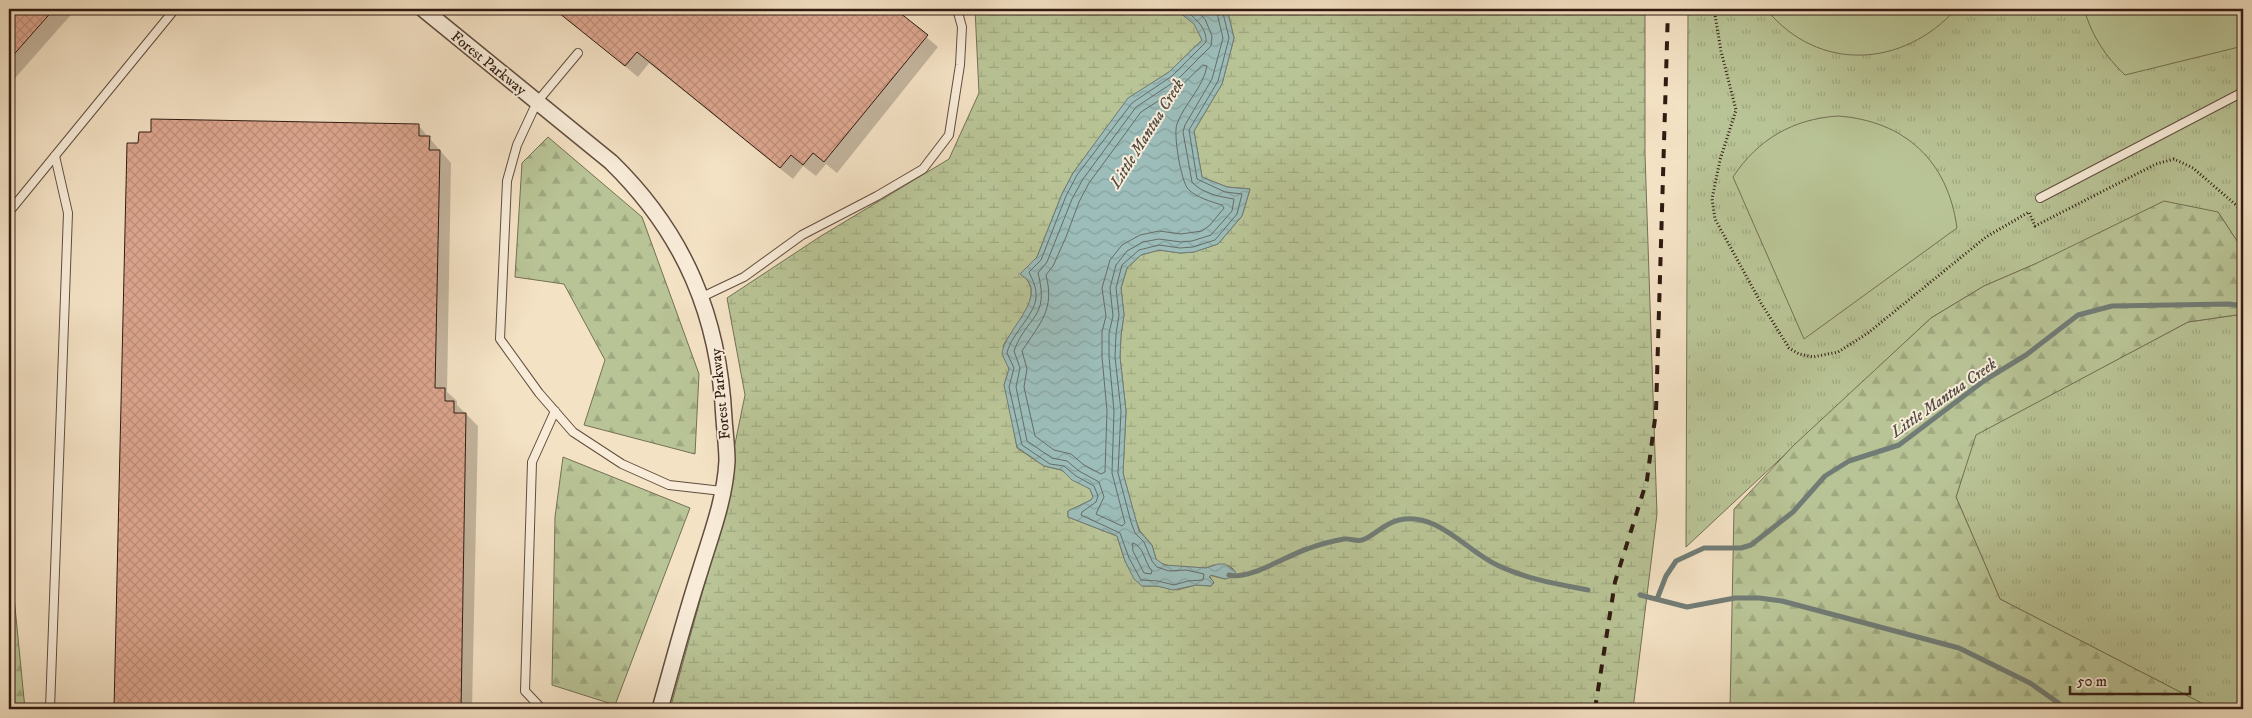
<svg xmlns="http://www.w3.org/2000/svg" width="2252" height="718" font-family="'IM FELL DW Pica',serif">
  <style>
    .grass { fill: url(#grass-tufts); stroke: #747054 }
    .forest { fill: url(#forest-firs); stroke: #747054 }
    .wetland { fill: url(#wetland-marsh); stroke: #747054 }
    .pitch { fill: #b9c496; stroke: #747054 }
    .water { fill: url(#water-waves); stroke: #717c76 }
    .shadow { fill: #0003 }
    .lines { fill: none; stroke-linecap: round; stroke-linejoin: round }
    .shore { stroke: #666c66; stroke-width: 1 }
    .stream { stroke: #717c76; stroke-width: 5 }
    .building { fill: url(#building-cross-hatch); stroke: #301b11 }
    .service-casing { stroke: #614d3e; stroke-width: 10 }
    .minor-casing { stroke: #614d3e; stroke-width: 18 }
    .path { stroke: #301b11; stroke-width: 3; stroke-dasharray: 1 2.5; stroke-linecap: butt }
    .service { stroke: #f8ecd9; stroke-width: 8 }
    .minor { stroke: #f8ecd9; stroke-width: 15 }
    .rail { stroke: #301b11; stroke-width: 4; stroke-dasharray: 9 9; stroke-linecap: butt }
    .labels { text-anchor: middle; stroke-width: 4; stroke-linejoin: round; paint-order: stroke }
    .street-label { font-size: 15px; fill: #301b11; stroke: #f8ecd9 }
    .water-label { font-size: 16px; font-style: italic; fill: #504c44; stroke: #f8ecd9 }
  </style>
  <defs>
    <pattern id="grass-tufts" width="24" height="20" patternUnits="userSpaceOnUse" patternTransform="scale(1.25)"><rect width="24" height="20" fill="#b9c496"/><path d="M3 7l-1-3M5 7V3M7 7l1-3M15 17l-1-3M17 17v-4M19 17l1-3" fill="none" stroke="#9fa880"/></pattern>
    <pattern id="forest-firs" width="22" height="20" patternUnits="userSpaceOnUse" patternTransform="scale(1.25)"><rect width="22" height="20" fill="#b9c496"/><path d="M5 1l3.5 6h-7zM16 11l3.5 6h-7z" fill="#9fa880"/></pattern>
    <pattern id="wetland-marsh" width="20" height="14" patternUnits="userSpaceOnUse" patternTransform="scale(1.25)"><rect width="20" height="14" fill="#b9c496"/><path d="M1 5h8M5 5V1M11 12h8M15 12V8" fill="none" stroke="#9fa880"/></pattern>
    <pattern id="water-waves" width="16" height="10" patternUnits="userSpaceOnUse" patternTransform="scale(1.25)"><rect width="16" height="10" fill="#9cbdba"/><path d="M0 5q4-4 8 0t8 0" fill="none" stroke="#87a29f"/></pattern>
    <pattern id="building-cross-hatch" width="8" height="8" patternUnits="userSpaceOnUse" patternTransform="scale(1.25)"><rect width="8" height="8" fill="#dea790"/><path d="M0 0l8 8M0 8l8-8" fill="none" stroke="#bf8f7b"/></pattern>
  </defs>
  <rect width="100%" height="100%" fill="#f4e2c5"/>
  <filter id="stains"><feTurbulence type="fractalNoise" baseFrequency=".004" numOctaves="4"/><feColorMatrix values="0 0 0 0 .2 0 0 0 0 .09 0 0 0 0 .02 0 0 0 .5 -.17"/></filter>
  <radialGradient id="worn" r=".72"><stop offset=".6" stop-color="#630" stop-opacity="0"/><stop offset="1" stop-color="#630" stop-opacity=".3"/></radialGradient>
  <g class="grass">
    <path d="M 1688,9 L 2243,9 L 2243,250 L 2218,212 L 2035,264 L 1984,286 L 1931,318 L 1686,547 Z"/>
    <path d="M 2243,314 L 2243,709 L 2213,709 L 2000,599 L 1956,497 L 1975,435 L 2188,322 Z"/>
  </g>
  <g class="forest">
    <path d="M 548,137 L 642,217 L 699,374 L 695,454 L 584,425 L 605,360 L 564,284 L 515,277 L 522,163 Z"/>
    <path d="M 2164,201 L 2218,212 L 2243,250 L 2243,314 L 2188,322 L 1976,435 L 1956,497 L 2000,599 L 2213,709 L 1730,709 L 1734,509 L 1794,445 L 1931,318 L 1984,286 L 2035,264 Z"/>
    <path d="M 563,457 L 690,508 L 615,705 L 552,685 L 555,517 Z"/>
    <path d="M 9,546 L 25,709 L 9,709 Z"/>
  </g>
  <path class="wetland" d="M 975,9 L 1175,9 L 1195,24 L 1202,40 L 1169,72 L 1128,99 L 1073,173 L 1062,194 L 1037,257 L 1021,274 C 1048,294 1014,325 1003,346 L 1009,369 L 1004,385 L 1008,397 L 1017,448 L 1044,466 L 1061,470 L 1090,489 L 1093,497 L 1091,500 L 1068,511 L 1068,517 L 1117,536 L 1125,561 L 1142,586 L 1157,586 L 1177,590 L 1196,585 L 1211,586 L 1214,583 L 1209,575 L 1225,579 L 1235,571 L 1230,566 L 1213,565 L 1207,568 L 1170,566 L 1160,563 L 1156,559 L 1152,545 L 1140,531 L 1136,521 L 1123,473 L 1126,411 L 1120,357 L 1121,335 L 1124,315 L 1121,288 L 1127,268 L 1141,255 L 1159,250 L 1180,253 L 1194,252 L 1218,244 L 1242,216 L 1250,189 L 1227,187 L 1202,177 L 1194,131 L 1222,84 L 1234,38 L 1227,9 L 1645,9 L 1645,154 L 1657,514 L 1633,709 L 670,709 L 711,561 L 745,395 L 727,298 L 821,236 L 949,159 L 979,93 Z"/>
  <g class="pitch">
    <path d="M 1766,9 L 1956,9 C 1903,68 1818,73 1766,9 Z"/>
    <path d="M 2084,9 L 2243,9 L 2243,46 L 2125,75 C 2105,56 2092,36 2084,9 Z"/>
    <path d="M 1838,116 C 1905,121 1948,161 1957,228 L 1804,339 L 1733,177 C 1758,139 1793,119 1838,116 Z"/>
  </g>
  <path class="water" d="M 1175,9 L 1227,9 L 1234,38 L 1222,84 L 1194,131 L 1202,177 L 1227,187 L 1250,189 L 1242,216 L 1218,244 L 1194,252 L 1180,253 L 1159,250 L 1141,255 L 1127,268 L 1121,288 L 1124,315 L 1121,335 L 1120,357 L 1126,411 L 1123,473 L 1139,531 L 1152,545 L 1156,559 L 1164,565 L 1206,568 L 1218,564 L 1225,564 L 1235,571 L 1236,576 L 1225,579 L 1211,575 L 1209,577 L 1214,582 L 1211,586 L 1196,585 L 1173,590 L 1157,586 L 1142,586 L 1134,579 L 1125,561 L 1117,536 L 1068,517 L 1068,511 L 1091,500 L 1093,497 L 1090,489 L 1072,480 L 1062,470 L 1044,466 L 1017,447 L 1004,385 L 1009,369 L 1002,354 C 1004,330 1053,294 1020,274 L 1037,257 L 1062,194 L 1073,173 L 1128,98 L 1169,72 L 1202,40 L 1194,24 Z"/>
  <g class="shadow">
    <path d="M 9,9 L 76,9 L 9,85 Z"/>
    <path d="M 555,9 L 893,9 L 938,47 L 837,173 L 826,164 L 816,176 L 803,166 L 793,179 L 649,63 L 638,77 Z"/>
    <path d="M 418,125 L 451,163 L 447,392 L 457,401 L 457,405 L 478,426 L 472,709 L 115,709 L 128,144 Z"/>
  </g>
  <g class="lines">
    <g class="shore">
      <path d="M 1183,9 C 1194,17 1207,27 1206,42 L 1172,76 L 1132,103 L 1077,175 L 1066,196 L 1041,260 L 1029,272 C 1032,279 1036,286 1036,294 C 1038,313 1011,333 1007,353 L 1014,368 L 1009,387 L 1022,445 L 1050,464 L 1064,466 L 1076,476 L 1094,486 L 1098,496 L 1096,502 L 1082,512 L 1081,515 L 1120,533 L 1129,558 L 1141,580 L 1158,581 L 1174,585 L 1188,581 L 1203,580 L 1204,574 L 1186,570 L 1169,571 L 1157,567 L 1152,561 L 1144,542 L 1135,533 L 1131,522 L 1118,473 L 1121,411 L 1115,357 L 1116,334 L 1119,315 L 1116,288 L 1122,265 L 1139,250 L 1159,245 L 1180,248 L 1193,247 L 1215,240 L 1237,214 L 1242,194 L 1225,192 L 1197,179 L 1189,130 L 1218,81 L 1229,38 L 1222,9"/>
      <path d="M 1194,9 L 1205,19 L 1212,36 L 1211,46 L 1177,80 L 1136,107 L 1083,179 L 1072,199 L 1047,262 L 1038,273 C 1050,319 1027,315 1014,351 L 1020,368 L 1016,387 L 1027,441 L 1052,458 L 1067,461 L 1079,471 L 1099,482 L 1104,497 L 1096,514 L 1122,526 L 1125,523 L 1112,473 L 1114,411 L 1109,357 L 1109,333 L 1113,316 L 1110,288 L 1116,265 L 1127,251 L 1143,242 L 1159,239 L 1181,242 L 1192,241 L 1211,235 L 1232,211 L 1234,199 C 1221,197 1201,193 1192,182 L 1183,132 L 1185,125 L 1212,79 L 1223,38 L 1216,9"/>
      <path d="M 1203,65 L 1207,66 C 1203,88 1184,104 1177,124 C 1173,134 1181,181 1188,189 C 1195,197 1212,202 1222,205 L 1224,208 L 1210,225 L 1202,231 L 1181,234 L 1159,231 L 1140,235 L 1122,245 L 1110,260 L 1102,288 L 1106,316 L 1102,332 L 1102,357 L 1107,411 L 1105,472 L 1101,474 L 1084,465 L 1071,454 L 1054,450 L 1035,436 L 1024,387 L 1027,369 L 1022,351 C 1040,323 1055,310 1046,275 L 1053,266 L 1066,237 L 1079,202 L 1089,183 L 1111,153 L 1141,112 L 1180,87 Z"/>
      <path d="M 1133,543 C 1144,546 1144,562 1152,571 L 1151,574 L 1144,573 L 1133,551 Z"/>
    </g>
    <g class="stream">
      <path d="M 1229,575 C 1248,581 1288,555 1307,549 C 1318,545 1332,541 1344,539 C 1350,538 1357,542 1362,540 C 1373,537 1384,523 1399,520 C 1436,511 1467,551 1497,565 C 1526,579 1557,584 1588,590"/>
      <path d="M 1640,595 L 1687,607 L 1735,598 L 1759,598 L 1782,601 L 1959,648 L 2030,683 L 2067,709"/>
      <path d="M 1657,599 L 1666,576 L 1676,561 L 1704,548 L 1741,548 L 1751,545 L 1793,512 L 1825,476 L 1849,461 L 1899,445 L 1985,380 L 2026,355 L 2078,315 L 2112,306 L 2229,304 L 2243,306"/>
    </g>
  </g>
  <g class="building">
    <path d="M 9,9 L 54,9 L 9,60 Z"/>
    <path d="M 554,9 L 895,9 L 928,35 L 824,162 L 813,153 L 803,165 L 791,155 L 780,168 L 637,52 L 625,66 Z"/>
    <path d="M 151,119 L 419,124 L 419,136 L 430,136 L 429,150 L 440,150 L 435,388 L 445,388 L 445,401 L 454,401 L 454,413 L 466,413 L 461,709 L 114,709 L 127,143 L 138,143 L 139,132 L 151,132 Z"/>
  </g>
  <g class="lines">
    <g class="service-casing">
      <g id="service">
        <path d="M 578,53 L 537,102 L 517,145 L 507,181 L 500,339 L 539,393 L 573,432 L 622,464 L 669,485 L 722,491"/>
        <path d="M 2040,198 L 2243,92"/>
        <path d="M 9,212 L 175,9"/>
        <path d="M 702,297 L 744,277 L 802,235 L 877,196 L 923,169 L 949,135 L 960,65 L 962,27 L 957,9"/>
        <path d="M 50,709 L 68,213 L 55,156"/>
        <path d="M 542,709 L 525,691 L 532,462 L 555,411"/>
      </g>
    </g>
    <g class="minor-casing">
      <path id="minor" d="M 423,9 L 611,162 C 685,234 719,317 724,419 C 725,433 727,447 727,461 C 725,499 711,535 700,571 C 685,617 673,663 660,709"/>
    </g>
    <path class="path" d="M 1714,9 L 1721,51 L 1736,110 L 1720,160 L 1712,199 L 1715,219 L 1761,303 L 1789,348 L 1799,354 L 1813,357 L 1838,352 L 1868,333 L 1986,237 L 2029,212 L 2035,226 L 2156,164 L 2174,159 L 2193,168 L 2243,211"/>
    <use href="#service" class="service"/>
    <use href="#minor" class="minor"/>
    <path class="rail" d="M 1595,709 L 1615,582 L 1647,480 L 1656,411 L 1668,9"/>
  </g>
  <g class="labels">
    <g class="street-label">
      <text transform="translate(489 63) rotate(39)" y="5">Forest Parkway</text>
      <text transform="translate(720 394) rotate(-96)" y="5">Forest Parkway</text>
    </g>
    <g class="water-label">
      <text transform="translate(1146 133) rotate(-58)" y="6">Little Mantua Creek</text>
      <text transform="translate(1943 397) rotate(-35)" y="6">Little Mantua Creek</text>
    </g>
  </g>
  <rect width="2252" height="718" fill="none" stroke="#f4e2c5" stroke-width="30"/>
  <rect x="10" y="10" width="2232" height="698" fill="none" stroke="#301b11" stroke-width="2.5"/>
  <rect x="15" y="15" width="2222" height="688" fill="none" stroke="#301b11"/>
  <path d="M2070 686v8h120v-8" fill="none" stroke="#301b11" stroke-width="2.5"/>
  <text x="2077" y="686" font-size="15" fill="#301b11" stroke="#f8ecd9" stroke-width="4" paint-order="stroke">50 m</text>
  <rect width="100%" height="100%" filter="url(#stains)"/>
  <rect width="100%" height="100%" fill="url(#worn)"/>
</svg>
